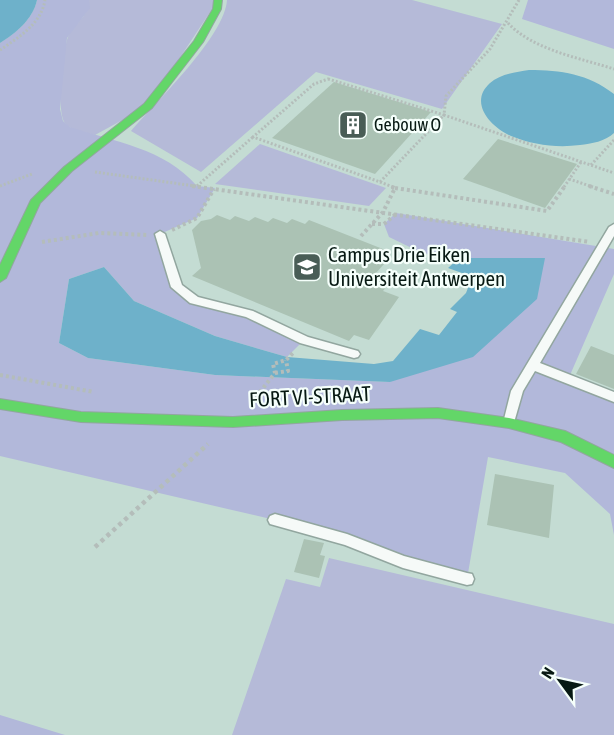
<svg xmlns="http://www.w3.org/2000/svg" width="614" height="735" font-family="'Asap Condensed',sans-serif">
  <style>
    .green { fill: #b5bad8 }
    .forest { fill: #b2b8da }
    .water { fill: #6eb1ca }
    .building { fill: #abc2b4 }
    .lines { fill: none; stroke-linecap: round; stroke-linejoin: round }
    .lane-casing { stroke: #92a69f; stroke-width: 3 }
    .fast-casing { stroke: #92a69f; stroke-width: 2 }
    .path-far2 { stroke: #b4bdba; stroke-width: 3; stroke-dasharray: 2 2; stroke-linecap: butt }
    .path-far1 { stroke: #b4bdba; stroke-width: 4; stroke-dasharray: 3 3; stroke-linecap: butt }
    .path { stroke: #b4bdba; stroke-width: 4.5; stroke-dasharray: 4 4; stroke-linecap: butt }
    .lane { fill: #f6faf8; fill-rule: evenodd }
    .fast { fill: #63d668; fill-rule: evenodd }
    .labels { text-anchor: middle; stroke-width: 4.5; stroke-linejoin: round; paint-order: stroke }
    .far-poi-label { font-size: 18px; fill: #071913; stroke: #f5fffb; text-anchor: start }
    .poi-label { font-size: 21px; fill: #071913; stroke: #f5fffb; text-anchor: start }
    .street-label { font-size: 21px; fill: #071913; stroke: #f5fffb }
  </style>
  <rect width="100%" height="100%" fill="#c4dcd3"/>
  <g class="green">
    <path d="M 89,0 L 218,0 L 148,106 L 95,135 C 86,132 71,131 65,123 C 56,112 63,54 67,40 C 71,25 90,17 89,0 Z"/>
    <path d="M 227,0 L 412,0 L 502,24 L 442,109 L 316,72 L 201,172 L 131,131 C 156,102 225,36 227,0 Z"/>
    <path d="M 260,144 L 386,188 L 369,206 L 215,184 Z"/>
    <path d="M 329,558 L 614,624 L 614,735 L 232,735 L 286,579 L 320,587 Z"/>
  </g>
  <g class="forest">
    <path d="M 37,0 L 89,0 L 90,8 L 67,38 L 60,109 L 63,121 L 70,127 C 115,142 164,148 197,186 L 215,188 L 197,218 L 160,234 L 177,287 L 194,300 L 249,314 L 304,340 L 287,357 L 215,336 L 134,301 L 104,267 L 69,279 L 59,343 L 88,358 L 215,375 L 390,382 L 545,258 L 468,258 C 441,264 412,248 389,237 L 384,224 L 396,213 L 614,249 L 614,274 L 567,382 L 614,402 L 614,535 L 610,514 L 565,473 L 488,457 L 467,579 L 275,520 L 0,456 L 0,43 C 16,33 33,19 37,0 Z"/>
    <path d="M 528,0 L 614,0 L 614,49 L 522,19 Z"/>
    <path d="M 0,715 L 65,735 L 0,735 Z"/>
  </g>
  <g class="water">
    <path d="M 0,0 L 37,0 C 33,19 16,33 0,43 Z"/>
    <path d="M 529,70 C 561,70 588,74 614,94 L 614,133 C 606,141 591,144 580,145 C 557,148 533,145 511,136 C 491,127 468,103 490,83 C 500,74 516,72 529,70 Z"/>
    <path d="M 468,258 L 545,258 L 537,299 L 473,357 L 390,382 L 215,375 L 88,358 L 59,343 L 69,279 L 104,267 L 134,301 L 215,336 L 287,357 L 374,364 L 393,361 L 420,329 L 439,335 L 457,312 L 450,309 L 466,293 L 471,280 L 462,273 L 448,268 L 456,261 Z"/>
  </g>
  <g class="building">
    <path d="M 334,82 L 431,112 L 375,174 L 272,138 Z"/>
    <path d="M 498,139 L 577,164 L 545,208 L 463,179 Z"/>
    <path d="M 217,215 L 230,220 L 235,216 L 249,221 L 255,217 L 268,222 L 273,218 L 287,223 L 292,219 L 305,224 L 309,220 L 388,251 L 379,261 L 385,263 L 375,274 L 392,280 L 383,291 L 399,297 L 369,340 L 354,335 L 349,341 L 192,276 L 201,268 L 192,230 L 201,221 L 211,219 Z"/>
    <path d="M 591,346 L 614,355 L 614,389 L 576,374 Z"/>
    <path d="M 495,474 L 554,485 L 549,538 L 487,525 Z"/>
    <path d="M 304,539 L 324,543 L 320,555 L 325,556 L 319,578 L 294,572 Z"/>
  </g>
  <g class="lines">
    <g class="lane-casing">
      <g id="lane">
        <path d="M 614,224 L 614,236 L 540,363 L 614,392 L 614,402 L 535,371 L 523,391 L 513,426 L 505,426 L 503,423 L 511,391 L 609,227 Z"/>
        <path d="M 160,231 L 165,234 L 182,285 L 198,297 L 253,311 L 308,337 L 358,351 L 360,354 L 358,357 L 354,358 L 300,343 L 246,317 L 190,303 L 171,287 L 155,234 Z"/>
        <path d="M 275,514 L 347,534 L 404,556 L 467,573 L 472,574 L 474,579 L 472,584 L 467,585 L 403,568 L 345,545 L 270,524 L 268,520 L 270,516 Z"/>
      </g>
    </g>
    <g class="fast-casing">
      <g id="fast">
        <path d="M 214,0 L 222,0 L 221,9 L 203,42 L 152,108 L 72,171 L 40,203 L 6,278 L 0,282 L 0,265 L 31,200 L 64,167 L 144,104 L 194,41 L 213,9 Z"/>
        <path d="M 0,399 L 81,412 L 233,417 L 342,410 L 438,408 L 509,418 L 565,431 L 614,455 L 614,468 L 561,442 L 509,428 L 438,418 L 342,420 L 233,427 L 81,422 L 0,409 Z"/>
      </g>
    </g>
    <g class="path-far2">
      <path d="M 519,0 L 490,49 L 446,96 L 444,115 L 614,173"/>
      <path d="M 508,23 C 533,50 580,58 614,69"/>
      <path d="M 0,50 C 19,37 41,24 45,0"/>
      <path d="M 328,79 L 335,81 L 444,115 L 380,182 L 253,137 L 314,84 Z"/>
      <path d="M 591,165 L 614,140"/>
      <path d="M 95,172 L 202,187"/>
      <path d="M 569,179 L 593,187"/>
      <path d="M 380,182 L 393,187"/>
      <path d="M 0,186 L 32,174"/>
      <path d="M 197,186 L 253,137"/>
      <path d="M 564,187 L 581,162"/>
    </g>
    <g class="path-far1">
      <path d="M 192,186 L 590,242"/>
      <path d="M 589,186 L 614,194"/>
      <path d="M 395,188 L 547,211 L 565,186"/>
      <path d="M 372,224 L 384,224 L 396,214"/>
      <path d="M 172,230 L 197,218 L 214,189"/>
      <path d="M 361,236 L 383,212 L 395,188 L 389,186"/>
      <path d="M 42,242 L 99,233 L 147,235"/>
      <path d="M 275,373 L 288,371 L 286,360"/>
      <path d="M 0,375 L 94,392"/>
      <path d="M 256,397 L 275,373 L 273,364 L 286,360 L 294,352"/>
    </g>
    <path class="path" d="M 95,547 L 208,444"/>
    <use href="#lane" class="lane"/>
    <use href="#fast" class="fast"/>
  </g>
  <defs>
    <g id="building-square" transform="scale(1.5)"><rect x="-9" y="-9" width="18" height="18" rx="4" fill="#495d56" stroke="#f5fffb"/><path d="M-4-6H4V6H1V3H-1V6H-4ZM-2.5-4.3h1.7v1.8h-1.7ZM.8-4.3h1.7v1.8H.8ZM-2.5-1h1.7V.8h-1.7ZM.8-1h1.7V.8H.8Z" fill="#fff"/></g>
    <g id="university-square" transform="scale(1.5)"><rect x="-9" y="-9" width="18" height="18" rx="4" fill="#495d56" stroke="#f5fffb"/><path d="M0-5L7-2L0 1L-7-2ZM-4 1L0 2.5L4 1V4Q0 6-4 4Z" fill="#fff"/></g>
  </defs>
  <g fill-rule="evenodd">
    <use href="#building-square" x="353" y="125"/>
    <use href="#university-square" x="307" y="267"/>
  </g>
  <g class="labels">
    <g class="far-poi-label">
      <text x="374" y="131">Gebouw O</text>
    </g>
    <g class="poi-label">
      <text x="328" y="262">Campus Drie Eiken<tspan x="328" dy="24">Universiteit Antwerpen</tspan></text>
    </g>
    <g class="street-label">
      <text transform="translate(310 397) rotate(-3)" y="7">FORT VI-STRAAT</text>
    </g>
  </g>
  <g transform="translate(560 681) rotate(303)" stroke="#f5fffb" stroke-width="4.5" paint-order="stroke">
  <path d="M0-4.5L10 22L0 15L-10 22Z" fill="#071913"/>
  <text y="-9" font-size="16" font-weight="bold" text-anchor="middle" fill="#071913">N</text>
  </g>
</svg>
